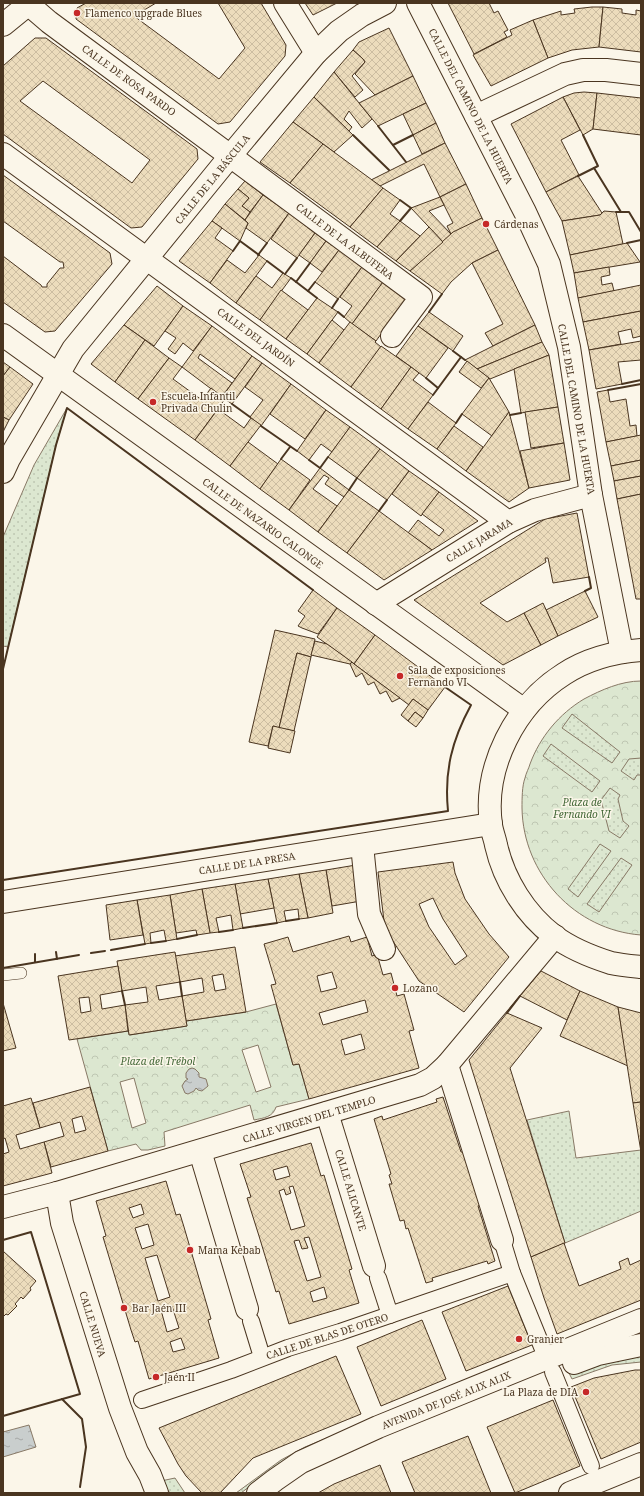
<svg xmlns="http://www.w3.org/2000/svg" width="644" height="1496" font-family="'Noto Serif',serif">
  <style>
    .forest { fill: url(#forest-crowns); stroke: #887966; fill-rule: evenodd }
    .garden { fill: url(#garden-dots); stroke: #887966 }
    .water { fill: url(#water-ripples); stroke: #887966 }
    .building { fill: url(#building-cross-hatch); stroke: #4a3520; fill-rule: evenodd }
    .lines { fill: none; stroke-linecap: round; stroke-linejoin: round }
    .service-casing { stroke: #4a3520; stroke-width: 12 }
    .pedestrian-casing { stroke: #4a3520; stroke-width: 18 }
    .minor-casing { stroke: #4a3520; stroke-width: 24 }
    .service { stroke: #fbf6e9; stroke-width: 11 }
    .pedestrian { stroke: #fbf6e9; stroke-width: 16 }
    .minor { stroke: #fbf6e9; stroke-width: 22 }
    .wall { stroke: #4a3520; stroke-width: 2 }
    .poi-dot { fill: #c62828; stroke: #fbf6e9; stroke-width: 1.5 }
    .labels { text-anchor: middle; stroke-width: 3; stroke-linejoin: round; paint-order: stroke }
    .poi-label { font-size: 10px; fill: #4a3520; stroke: #fbf6e9; text-anchor: start }
    .street-label { font-size: 10px; fill: #4a3520; stroke: #fbf6e9 }
    .park-label { font-size: 10px; font-style: italic; fill: #436837; stroke: #fbf6e9 }
  </style>
  <defs>
    <pattern id="forest-crowns" width="20" height="18" patternUnits="userSpaceOnUse"><rect width="20" height="18" fill="#dce7d0"/><path d="M2 6a3 3 0 1 1 6 0M12 15a3 3 0 1 1 6 0" fill="none" stroke="#bec7b2"/></pattern>
    <pattern id="garden-dots" width="8" height="8" patternUnits="userSpaceOnUse"><rect width="8" height="8" fill="#dce7d0"/><path d="M2 2h.1M6 6h.1" fill="none" stroke="#bec7b2" stroke-width="1.8" stroke-linecap="round"/></pattern>
    <pattern id="water-ripples" width="26" height="14" patternUnits="userSpaceOnUse"><rect width="26" height="14" fill="#c9cecd"/><path d="M2 4q2-2 4 0t4 0M15 11q2-2 4 0t4 0" fill="none" stroke="#a5a8a6"/></pattern>
    <pattern id="building-cross-hatch" width="8" height="8" patternUnits="userSpaceOnUse"><rect width="8" height="8" fill="#ecdcbc"/><path d="M0 0l8 8M0 8l8-8" fill="none" stroke="#ccbda1"/></pattern>
  </defs>
  <rect width="100%" height="100%" fill="#fbf6e9"/>
  <g class="forest">
    <path d="M 641,681 L 641,935 C 575,930 523,874 522,808 C 522,799 522,786 525,778 C 526,773 529,768 530,764 C 540,737 559,714 584,699 C 601,690 621,681 641,681 Z"/>
    <path d="M 276,1004 L 293,1065 L 299,1064 L 309,1099 L 276,1107 C 273,1117 264,1118 254,1120 L 250,1105 L 164,1132 L 165,1146 L 148,1150 L 141,1150 L 136,1144 L 108,1151 L 77,1039 L 128,1031 L 130,1035 L 187,1026 L 186,1021 L 246,1012 ZM 258,1045 L 271,1087 L 256,1092 L 242,1050 ZM 134,1078 L 146,1123 L 132,1128 L 120,1082 Z"/>
  </g>
  <g class="garden">
    <path d="M 67,408 L 56,445 L 8,647 L 3,646 L 3,537 L 34,465 Z"/>
    <path d="M 572,714 L 620,752 L 612,763 L 562,728 Z"/>
    <path d="M 551,744 L 600,781 L 592,792 L 543,756 Z"/>
    <path d="M 641,758 L 641,775 L 637,775 L 634,780 L 621,771 L 629,759 Z"/>
    <path d="M 610,788 L 620,795 L 618,799 L 623,821 L 629,826 L 620,838 L 609,831 L 601,800 Z"/>
    <path d="M 600,844 L 611,851 L 578,897 L 568,889 Z"/>
    <path d="M 621,858 L 632,865 L 599,912 L 587,904 Z"/>
    <path d="M 569,1111 L 576,1158 L 641,1150 L 641,1211 L 565,1243 L 527,1120 Z"/>
    <path d="M 641,1352 L 641,1362 L 612,1365 L 572,1379 L 569,1373 L 588,1365 Z"/>
    <path d="M 359,1425 L 267,1473 L 241,1493 L 236,1493 L 281,1460 L 305,1447 Z"/>
    <path d="M 175,1478 L 185,1493 L 170,1493 L 161,1481 Z"/>
  </g>
  <g class="water">
    <path d="M 192,1068 L 195,1069 L 199,1073 L 199,1077 L 206,1079 L 208,1086 L 202,1091 L 198,1090 L 196,1088 L 194,1091 L 188,1094 L 185,1093 L 182,1086 L 185,1081 L 188,1079 L 186,1078 L 186,1073 L 189,1069 Z"/>
    <path d="M 29,1425 L 36,1447 L 3,1457 L 3,1432 Z"/>
  </g>
  <g class="building">
    <path d="M 86,3 L 156,3 L 134,16 L 219,79 L 245,48 L 218,3 L 261,3 L 286,45 L 285,56 L 230,122 L 218,124 L 76,19 L 77,8 Z"/>
    <path d="M 305,3 L 337,3 L 313,15 Z"/>
    <path d="M 448,3 L 489,3 L 494,13 L 498,11 L 508,30 L 504,32 L 507,37 L 474,54 Z"/>
    <path d="M 592,7 L 603,7 L 599,47 L 572,50 L 548,58 L 533,20 L 561,11 L 561,15 L 575,13 L 574,9 Z"/>
    <path d="M 603,7 L 622,9 L 622,13 L 636,15 L 636,10 L 641,11 L 641,52 L 599,47 Z"/>
    <path d="M 533,20 L 548,58 L 491,86 L 473,55 L 512,35 L 510,30 Z"/>
    <path d="M 389,28 L 413,76 L 375,95 L 355,74 L 365,62 L 363,59 L 353,50 L 359,42 Z"/>
    <path d="M 35,38 L 46,38 L 197,149 L 198,159 L 142,227 L 131,228 L 3,134 L 3,66 ZM 43,81 L 150,160 L 132,183 L 20,101 Z"/>
    <path d="M 353,50 L 363,59 L 365,62 L 352,76 L 363,90 L 355,97 L 334,72 Z"/>
    <path d="M 334,72 L 372,119 L 362,128 L 349,111 L 344,119 L 352,127 L 349,131 L 314,97 Z"/>
    <path d="M 413,76 L 426,103 L 378,126 L 359,103 Z"/>
    <path d="M 584,92 L 597,93 L 593,129 L 583,135 L 563,97 L 574,93 Z"/>
    <path d="M 597,93 L 641,98 L 641,135 L 593,129 Z"/>
    <path d="M 314,97 L 353,135 L 334,152 L 293,122 Z"/>
    <path d="M 563,97 L 580,130 L 561,140 L 579,175 L 546,192 L 511,124 Z"/>
    <path d="M 426,103 L 436,123 L 413,135 L 403,114 Z"/>
    <path d="M 293,122 L 323,144 L 290,183 L 260,162 Z"/>
    <path d="M 436,123 L 445,143 L 422,154 L 413,135 Z"/>
    <path d="M 445,143 L 466,184 L 440,197 L 424,164 L 380,186 L 371,180 Z"/>
    <path d="M 323,144 L 383,188 L 350,227 L 290,183 Z"/>
    <path d="M 3,175 L 110,253 L 112,264 L 55,331 L 45,332 L 3,302 L 3,256 L 41,285 L 42,287 L 47,287 L 47,284 L 60,268 L 64,268 L 63,262 L 60,262 L 3,221 Z"/>
    <path d="M 578,176 L 602,213 L 600,215 L 562,221 L 546,192 Z"/>
    <path d="M 245,181 L 263,195 L 250,212 L 242,206 L 249,198 L 238,189 Z"/>
    <path d="M 466,184 L 482,218 L 451,234 L 447,226 L 453,223 L 440,197 Z"/>
    <path d="M 383,188 L 400,200 L 390,214 L 400,221 L 377,247 L 350,227 Z"/>
    <path d="M 238,189 L 249,198 L 242,206 L 250,212 L 245,220 L 225,204 Z"/>
    <path d="M 263,195 L 289,213 L 267,243 L 246,228 L 248,223 L 245,220 Z"/>
    <path d="M 440,197 L 444,205 L 429,211 L 451,234 L 443,242 L 411,208 Z"/>
    <path d="M 225,204 L 248,223 L 240,241 L 212,221 Z"/>
    <path d="M 604,211 L 616,212 L 623,244 L 570,255 L 562,221 L 600,215 Z"/>
    <path d="M 289,213 L 315,233 L 297,258 L 271,239 Z"/>
    <path d="M 482,218 L 498,250 L 472,263 L 451,282 L 442,294 L 410,271 L 453,232 Z"/>
    <path d="M 212,221 L 222,228 L 215,238 L 233,251 L 210,283 L 179,261 Z"/>
    <path d="M 400,221 L 420,236 L 396,261 L 377,247 Z"/>
    <path d="M 429,227 L 443,242 L 410,271 L 396,261 Z"/>
    <path d="M 315,233 L 326,241 L 310,263 L 299,255 Z"/>
    <path d="M 326,241 L 339,250 L 322,272 L 310,263 Z"/>
    <path d="M 627,243 L 640,262 L 574,273 L 570,255 Z"/>
    <path d="M 339,250 L 362,267 L 338,299 L 315,282 Z"/>
    <path d="M 498,250 L 535,325 L 493,346 L 485,333 L 503,324 L 472,263 Z"/>
    <path d="M 259,255 L 267,261 L 236,303 L 210,283 L 227,260 L 245,273 Z"/>
    <path d="M 362,267 L 383,282 L 352,324 L 344,317 L 352,306 L 340,297 Z"/>
    <path d="M 609,267 L 610,275 L 601,277 L 602,285 L 612,283 L 614,291 L 578,298 L 574,273 Z"/>
    <path d="M 283,273 L 291,278 L 260,320 L 236,303 L 256,276 L 272,288 Z"/>
    <path d="M 383,282 L 406,299 L 376,341 L 352,324 Z"/>
    <path d="M 641,285 L 641,311 L 583,322 L 578,298 Z"/>
    <path d="M 157,286 L 183,306 L 154,346 L 124,325 Z"/>
    <path d="M 281,290 L 308,310 L 286,339 L 260,320 Z"/>
    <path d="M 317,298 L 338,312 L 307,354 L 286,339 Z"/>
    <path d="M 183,306 L 212,326 L 193,351 L 183,343 L 175,354 L 168,349 L 176,338 L 165,331 Z"/>
    <path d="M 641,311 L 641,336 L 633,338 L 631,329 L 618,332 L 621,344 L 589,350 L 583,322 Z"/>
    <path d="M 429,312 L 463,336 L 453,351 L 418,326 Z"/>
    <path d="M 332,320 L 344,330 L 319,363 L 307,354 Z"/>
    <path d="M 350,322 L 376,341 L 375,342 L 381,347 L 351,387 L 319,363 Z"/>
    <path d="M 124,325 L 145,340 L 115,382 L 91,364 Z"/>
    <path d="M 535,325 L 542,342 L 477,369 L 465,360 Z"/>
    <path d="M 212,326 L 252,356 L 235,379 L 200,354 L 198,358 L 232,383 L 222,397 L 182,367 Z"/>
    <path d="M 418,326 L 448,348 L 426,378 L 396,356 Z"/>
    <path d="M 145,340 L 169,358 L 138,399 L 115,382 Z"/>
    <path d="M 641,341 L 641,360 L 618,362 L 622,384 L 596,389 L 589,350 Z"/>
    <path d="M 542,342 L 549,355 L 490,379 L 477,369 Z"/>
    <path d="M 381,346 L 411,367 L 381,409 L 351,387 Z"/>
    <path d="M 549,355 L 558,407 L 521,413 L 514,369 Z"/>
    <path d="M 252,356 L 262,363 L 232,404 L 222,397 Z"/>
    <path d="M 169,358 L 182,367 L 173,379 L 202,400 L 211,388 L 225,399 L 195,440 L 138,399 Z"/>
    <path d="M 467,361 L 489,378 L 481,388 L 459,372 Z"/>
    <path d="M 3,362 L 10,367 L 3,376 Z"/>
    <path d="M 262,363 L 291,384 L 261,426 L 250,417 L 263,400 L 245,387 Z"/>
    <path d="M 10,367 L 33,384 L 9,420 L 3,417 L 3,376 Z"/>
    <path d="M 411,367 L 419,373 L 413,380 L 433,395 L 408,429 L 381,409 Z"/>
    <path d="M 489,378 L 509,412 L 492,436 L 462,414 Z"/>
    <path d="M 291,384 L 326,410 L 305,439 L 270,414 Z"/>
    <path d="M 608,390 L 610,402 L 626,399 L 630,426 L 636,425 L 637,436 L 606,442 L 597,392 Z"/>
    <path d="M 428,402 L 456,423 L 437,449 L 408,429 Z"/>
    <path d="M 558,407 L 564,443 L 531,448 L 525,412 Z"/>
    <path d="M 218,409 L 244,428 L 251,418 L 261,425 L 230,466 L 195,440 Z"/>
    <path d="M 326,410 L 350,427 L 332,452 L 321,444 L 309,460 L 297,451 Z"/>
    <path d="M 509,412 L 529,488 L 509,502 L 466,471 Z"/>
    <path d="M 3,417 L 9,420 L 3,432 Z"/>
    <path d="M 454,426 L 483,447 L 466,471 L 437,449 Z"/>
    <path d="M 350,427 L 380,449 L 357,478 L 328,457 Z"/>
    <path d="M 641,435 L 641,460 L 611,466 L 606,442 Z"/>
    <path d="M 248,442 L 278,464 L 260,489 L 230,466 Z"/>
    <path d="M 564,443 L 570,480 L 529,488 L 520,451 Z"/>
    <path d="M 380,449 L 409,471 L 387,500 L 357,478 Z"/>
    <path d="M 281,459 L 310,480 L 289,510 L 260,489 Z"/>
    <path d="M 641,460 L 641,476 L 614,481 L 611,466 Z"/>
    <path d="M 320,468 L 349,490 L 344,497 L 325,484 L 329,478 L 324,475 L 313,489 L 337,506 L 318,532 L 289,510 Z"/>
    <path d="M 409,471 L 439,492 L 421,516 L 392,494 Z"/>
    <path d="M 641,476 L 641,494 L 617,499 L 614,481 Z"/>
    <path d="M 349,490 L 379,511 L 347,553 L 318,532 Z"/>
    <path d="M 439,492 L 478,521 L 432,550 L 408,533 L 418,520 L 439,536 L 444,530 L 422,514 Z"/>
    <path d="M 641,494 L 641,599 L 636,599 L 617,499 Z"/>
    <path d="M 379,511 L 432,550 L 384,580 L 347,553 Z"/>
    <path d="M 577,513 L 589,577 L 553,583 L 548,558 L 545,558 L 546,562 L 480,603 L 507,622 L 524,613 L 541,645 L 503,665 L 414,600 L 545,519 Z"/>
    <path d="M 313,590 L 337,608 L 318,634 L 302,628 L 298,626 L 305,616 L 298,611 Z"/>
    <path d="M 585,591 L 598,617 L 558,636 L 546,610 Z"/>
    <path d="M 543,603 L 558,636 L 541,645 L 524,613 Z"/>
    <path d="M 337,608 L 375,635 L 354,664 L 317,637 Z"/>
    <path d="M 275,630 L 315,639 L 311,657 L 297,653 L 279,728 L 273,726 L 268,746 L 249,742 Z"/>
    <path d="M 375,635 L 445,687 L 428,710 L 413,699 L 409,705 L 354,664 Z"/>
    <path d="M 315,641 L 327,644 L 352,662 L 350,664 L 311,655 Z"/>
    <path d="M 297,653 L 311,657 L 294,731 L 279,728 Z"/>
    <path d="M 352,662 L 354,664 L 400,698 L 392,702 L 386,691 L 380,694 L 374,682 L 368,685 L 362,673 L 356,677 L 350,664 Z"/>
    <path d="M 413,699 L 428,710 L 423,718 L 415,712 L 408,721 L 401,715 Z"/>
    <path d="M 415,712 L 423,718 L 416,727 L 408,721 Z"/>
    <path d="M 273,726 L 295,731 L 290,753 L 268,748 Z"/>
    <path d="M 453,862 L 455,873 L 465,899 L 489,934 L 509,957 L 464,1012 L 419,981 L 385,929 L 378,872 ZM 433,898 L 443,919 L 467,956 L 455,965 L 429,927 L 419,904 Z"/>
    <path d="M 356,865 L 361,901 L 332,906 L 326,870 Z"/>
    <path d="M 326,870 L 333,913 L 308,918 L 299,874 Z"/>
    <path d="M 299,874 L 308,918 L 299,919 L 298,909 L 284,911 L 286,921 L 277,923 L 268,879 Z"/>
    <path d="M 268,879 L 274,908 L 240,914 L 235,884 Z"/>
    <path d="M 235,884 L 243,928 L 233,930 L 231,915 L 216,918 L 219,932 L 210,933 L 202,889 Z"/>
    <path d="M 202,889 L 210,933 L 197,935 L 196,930 L 176,933 L 170,895 Z"/>
    <path d="M 170,895 L 177,939 L 166,941 L 164,930 L 150,933 L 151,943 L 145,944 L 137,900 Z"/>
    <path d="M 137,900 L 143,935 L 110,940 L 106,905 Z"/>
    <path d="M 349,936 L 351,942 L 367,937 L 372,956 L 377,954 L 383,975 L 391,973 L 397,996 L 404,994 L 414,1030 L 409,1031 L 419,1068 L 309,1099 L 299,1064 L 293,1065 L 271,985 L 276,984 L 264,944 L 288,937 L 293,952 ZM 332,972 L 337,988 L 321,992 L 317,976 ZM 365,1000 L 368,1012 L 323,1025 L 319,1013 ZM 361,1034 L 365,1049 L 345,1055 L 341,1040 Z"/>
    <path d="M 235,947 L 246,1012 L 186,1021 L 182,996 L 204,992 L 202,978 L 180,982 L 175,956 ZM 223,974 L 226,989 L 215,991 L 212,976 Z"/>
    <path d="M 175,952 L 180,982 L 156,986 L 159,1000 L 182,996 L 187,1026 L 129,1035 L 125,1005 L 148,1002 L 146,987 L 122,991 L 117,961 Z"/>
    <path d="M 118,966 L 122,991 L 100,995 L 102,1009 L 125,1005 L 128,1031 L 69,1040 L 58,976 ZM 89,997 L 91,1011 L 81,1013 L 79,998 Z"/>
    <path d="M 541,971 L 580,991 L 567,1020 L 520,996 Z"/>
    <path d="M 580,991 L 618,1007 L 628,1066 L 560,1036 Z"/>
    <path d="M 3,1003 L 16,1048 L 3,1051 Z"/>
    <path d="M 618,1007 L 641,1013 L 641,1102 L 633,1103 Z"/>
    <path d="M 507,1013 L 542,1028 L 510,1068 L 565,1243 L 531,1257 L 469,1060 Z"/>
    <path d="M 90,1087 L 108,1151 L 51,1167 L 44,1142 L 64,1136 L 60,1122 L 40,1128 L 33,1103 ZM 82,1116 L 86,1130 L 75,1133 L 72,1119 Z"/>
    <path d="M 443,1097 L 461,1152 L 463,1152 L 480,1205 L 478,1206 L 495,1261 L 488,1264 L 487,1261 L 432,1278 L 433,1281 L 426,1283 L 408,1228 L 406,1229 L 404,1220 L 400,1221 L 389,1184 L 392,1184 L 389,1175 L 391,1174 L 374,1119 L 382,1116 L 383,1120 L 437,1102 L 436,1099 Z"/>
    <path d="M 31,1098 L 40,1128 L 16,1135 L 20,1149 L 44,1142 L 52,1173 L 3,1186 L 3,1154 L 9,1152 L 5,1138 L 3,1139 L 3,1106 Z"/>
    <path d="M 641,1102 L 641,1152 L 633,1103 Z"/>
    <path d="M 311,1143 L 321,1176 L 324,1175 L 352,1269 L 349,1270 L 359,1303 L 289,1324 L 279,1291 L 276,1292 L 259,1236 L 247,1198 L 251,1197 L 240,1164 ZM 287,1166 L 290,1176 L 276,1180 L 273,1170 ZM 293,1186 L 305,1226 L 291,1230 L 279,1191 L 284,1189 L 286,1195 L 291,1193 L 289,1187 ZM 309,1237 L 321,1277 L 307,1281 L 294,1241 L 299,1240 L 302,1249 L 308,1248 L 304,1238 ZM 324,1287 L 327,1298 L 313,1302 L 310,1292 Z"/>
    <path d="M 166,1181 L 176,1215 L 180,1214 L 184,1227 L 211,1319 L 208,1320 L 219,1358 L 149,1379 L 138,1341 L 135,1342 L 131,1330 L 103,1237 L 106,1236 L 96,1201 ZM 141,1204 L 144,1214 L 133,1218 L 129,1208 ZM 148,1224 L 154,1245 L 142,1249 L 135,1228 ZM 157,1255 L 170,1297 L 158,1301 L 145,1258 ZM 172,1306 L 179,1328 L 167,1332 L 161,1310 ZM 181,1338 L 185,1349 L 173,1352 L 170,1342 Z"/>
    <path d="M 564,1243 L 579,1286 L 621,1269 L 619,1262 L 628,1258 L 630,1265 L 641,1260 L 641,1300 L 557,1334 L 544,1298 L 531,1257 Z"/>
    <path d="M 3,1251 L 36,1281 L 30,1288 L 31,1290 L 23,1299 L 21,1297 L 15,1304 L 17,1306 L 8,1315 L 6,1314 L 3,1317 Z"/>
    <path d="M 508,1286 L 532,1345 L 466,1371 L 442,1312 Z"/>
    <path d="M 422,1320 L 446,1379 L 381,1406 L 357,1347 Z"/>
    <path d="M 336,1356 L 361,1414 L 253,1458 L 220,1493 L 202,1493 L 186,1476 L 178,1464 L 159,1428 Z"/>
    <path d="M 635,1370 L 641,1370 L 641,1442 L 601,1459 L 571,1387 L 594,1378 Z"/>
    <path d="M 553,1400 L 580,1466 L 515,1493 L 487,1427 Z"/>
    <path d="M 468,1436 L 491,1493 L 415,1493 L 402,1462 Z"/>
    <path d="M 380,1465 L 391,1493 L 318,1493 L 334,1484 Z"/>
  </g>
  <g class="lines">
    <g class="service-casing">
      <path id="service" d="M 3,975 L 21,973"/>
    </g>
    <g class="pedestrian-casing">
      <g id="pedestrian">
        <path d="M 502,1240 L 512,1273 L 547,1359"/>
        <path d="M 378,1278 L 390,1315"/>
        <path d="M 251,1321 L 262,1357"/>
        <path d="M 553,1372 L 591,1466"/>
        <path d="M 142,1400 L 231,1370 L 288,1348 L 340,1332 L 512,1273"/>
      </g>
    </g>
    <g class="minor-casing">
      <g id="minor">
        <path d="M 285,3 L 316,53"/>
        <path d="M 418,3 L 525,212 L 549,264 L 569,347 L 591,495 L 622,652"/>
        <path d="M 28,4 L 49,22 L 421,297 L 392,336"/>
        <path d="M 3,25 L 30,3"/>
        <path d="M 476,116 L 565,74 L 583,70 L 606,70 L 641,74"/>
        <path d="M 3,154 L 508,522"/>
        <path d="M 3,335 L 524,710"/>
        <path d="M 3,472 L 9,459 L 73,349 L 231,155 L 316,53 L 339,31 L 362,15 L 385,3"/>
        <path d="M 376,604 L 508,522 L 535,510 L 591,495"/>
        <path d="M 641,650 C 614,652 587,659 564,674 C 515,705 483,767 491,825 C 492,832 495,839 496,845 C 504,880 525,914 554,936 C 570,948 592,957 611,963 C 620,965 631,966 641,967"/>
        <path d="M 362,845 L 369,914 L 384,949"/>
        <path d="M 3,902 L 491,824"/>
        <path d="M 447,1065 L 502,1240"/>
        <path d="M 327,1113 L 374,1266"/>
        <path d="M 200,1151 L 247,1309"/>
        <path d="M 57,1193 L 62,1223 L 120,1408 L 137,1452 L 150,1475 L 157,1493"/>
        <path d="M 3,1207 L 57,1193 L 420,1085 L 433,1078 L 447,1065 L 555,936"/>
        <path d="M 574,1363 L 598,1354 L 641,1345"/>
        <path d="M 258,1493 L 275,1480 L 301,1462 L 378,1427 L 641,1320"/>
        <path d="M 570,1493 L 641,1464"/>
      </g>
    </g>
    <use href="#service" class="service"/>
    <use href="#pedestrian" class="pedestrian"/>
    <use href="#minor" class="minor"/>
    <g class="wall">
      <path d="M 378,126 L 406,162"/>
      <path d="M 353,135 L 389,170"/>
      <path d="M 393,145 L 413,135"/>
      <path d="M 594,168 L 621,212"/>
      <path d="M 578,176 L 598,166 L 583,135"/>
      <path d="M 400,200 L 411,208 L 400,221"/>
      <path d="M 616,212 L 629,212 L 641,232"/>
      <path d="M 627,243 L 641,240"/>
      <path d="M 233,251 L 240,241 L 259,255"/>
      <path d="M 258,255 L 267,243"/>
      <path d="M 267,261 L 283,273"/>
      <path d="M 285,274 L 297,258"/>
      <path d="M 291,278 L 317,298"/>
      <path d="M 296,282 L 310,263"/>
      <path d="M 308,291 L 315,282"/>
      <path d="M 332,308 L 338,299"/>
      <path d="M 338,312 L 344,317"/>
      <path d="M 429,312 L 442,294"/>
      <path d="M 453,351 L 465,360"/>
      <path d="M 426,378 L 438,388"/>
      <path d="M 622,384 L 641,380"/>
      <path d="M 608,390 L 641,384"/>
      <path d="M 433,395 L 461,357"/>
      <path d="M 232,404 L 250,417"/>
      <path d="M 510,415 L 521,413"/>
      <path d="M 456,423 L 462,414"/>
      <path d="M 261,426 L 297,451"/>
      <path d="M 281,459 L 290,447"/>
      <path d="M 309,460 L 320,468 L 328,457"/>
      <path d="M 349,490 L 357,478"/>
      <path d="M 379,511 L 387,500"/>
      <path d="M 585,591 L 591,588 L 589,577"/>
      <path d="M 3,669 L 56,445 L 67,408 L 313,590"/>
      <path d="M 3,880 L 448,811 C 444,771 452,740 471,705 L 445,687"/>
      <path d="M 286,921 L 299,919"/>
      <path d="M 243,928 L 277,923"/>
      <path d="M 219,932 L 233,930"/>
      <path d="M 177,939 L 197,935"/>
      <path d="M 151,943 L 166,941"/>
      <path d="M 111,950 L 145,944"/>
      <path d="M 56,952 L 57,959"/>
      <path d="M 91,953 L 105,951"/>
      <path d="M 35,954 L 35,962"/>
      <path d="M 3,968 L 79,955"/>
      <path d="M 180,982 L 182,996"/>
      <path d="M 122,991 L 125,1005"/>
      <path d="M 507,1013 L 520,996"/>
      <path d="M 3,1240 L 31,1232 L 80,1394 L 3,1416"/>
      <path d="M 62,1399 L 82,1419 L 86,1447 L 80,1487"/>
    </g>
  </g>
  <g class="poi-dot">
    <circle cx="77" cy="13" r="4"/>
    <circle cx="486" cy="224" r="4"/>
    <circle cx="153" cy="402" r="4"/>
    <circle cx="400" cy="676" r="4"/>
    <circle cx="395" cy="988" r="4"/>
    <circle cx="190" cy="1250" r="4"/>
    <circle cx="124" cy="1308" r="4"/>
    <circle cx="519" cy="1339" r="4"/>
    <circle cx="156" cy="1377" r="4"/>
    <circle cx="586" cy="1392" r="4"/>
  </g>
  <g class="labels">
    <g class="poi-label">
      <text x="85" y="17">Flamenco upgrade Blues</text>
      <text x="494" y="228">Cárdenas</text>
      <text x="161" y="400">Escuela Infantil<tspan x="161" dy="12">Privada Chulin</tspan></text>
      <text x="408" y="674">Sala de exposiciones<tspan x="408" dy="12">Fernando VI</tspan></text>
      <text x="403" y="992">Lozano</text>
      <text x="198" y="1254">Mama Kebab</text>
      <text x="132" y="1312">Bar Jaén III</text>
      <text x="527" y="1343">Granier</text>
      <text x="164" y="1381">Jaén II</text>
      <text x="578" y="1396" text-anchor="end">La Plaza de DIA</text>
    </g>
    <g class="street-label">
      <text transform="translate(129 80) rotate(36)" y="4">CALLE DE ROSA PARDO</text>
      <text transform="translate(471 106) rotate(63)" y="4">CALLE DEL CAMINO DE LA HUERTA</text>
      <text transform="translate(212 179) rotate(-51)" y="4">CALLE DE LA BÁSCULA</text>
      <text transform="translate(345 241) rotate(37)" y="4">CALLE DE LA ALBUFERA</text>
      <text transform="translate(256 337) rotate(36)" y="4">CALLE DEL JARDÍN</text>
      <text transform="translate(577 409) rotate(80)" y="4">CALLE DEL CAMINO DE LA HUERTA</text>
      <text transform="translate(263 523) rotate(36)" y="4">CALLE DE NAZARIO CALONGE</text>
      <text transform="translate(479 540) rotate(-31)" y="4">CALLE JARAMA</text>
      <text transform="translate(247 863) rotate(-9)" y="4">CALLE DE LA PRESA</text>
      <text transform="translate(309 1119) rotate(-17)" y="4">CALLE VIRGEN DEL TEMPLO</text>
      <text transform="translate(351 1190) rotate(73)" y="4">CALLE ALICANTE</text>
      <text transform="translate(93 1324) rotate(73)" y="4">CALLE NUEVA</text>
      <text transform="translate(327 1336) rotate(-18)" y="4">CALLE DE BLAS DE OTERO</text>
      <text transform="translate(446 1400) rotate(-22)" y="4">AVENIDA DE JOSÉ ALIX ALIX</text>
    </g>
    <g class="park-label">
      <text x="582" y="806">Plaza de<tspan x="582" dy="12">Fernando VI</tspan></text>
      <text x="158" y="1065">Plaza del Trébol</text>
    </g>
  </g>
  <rect width="644" height="1496" fill="none" stroke="#4a3520" stroke-width="8"/>
</svg>
